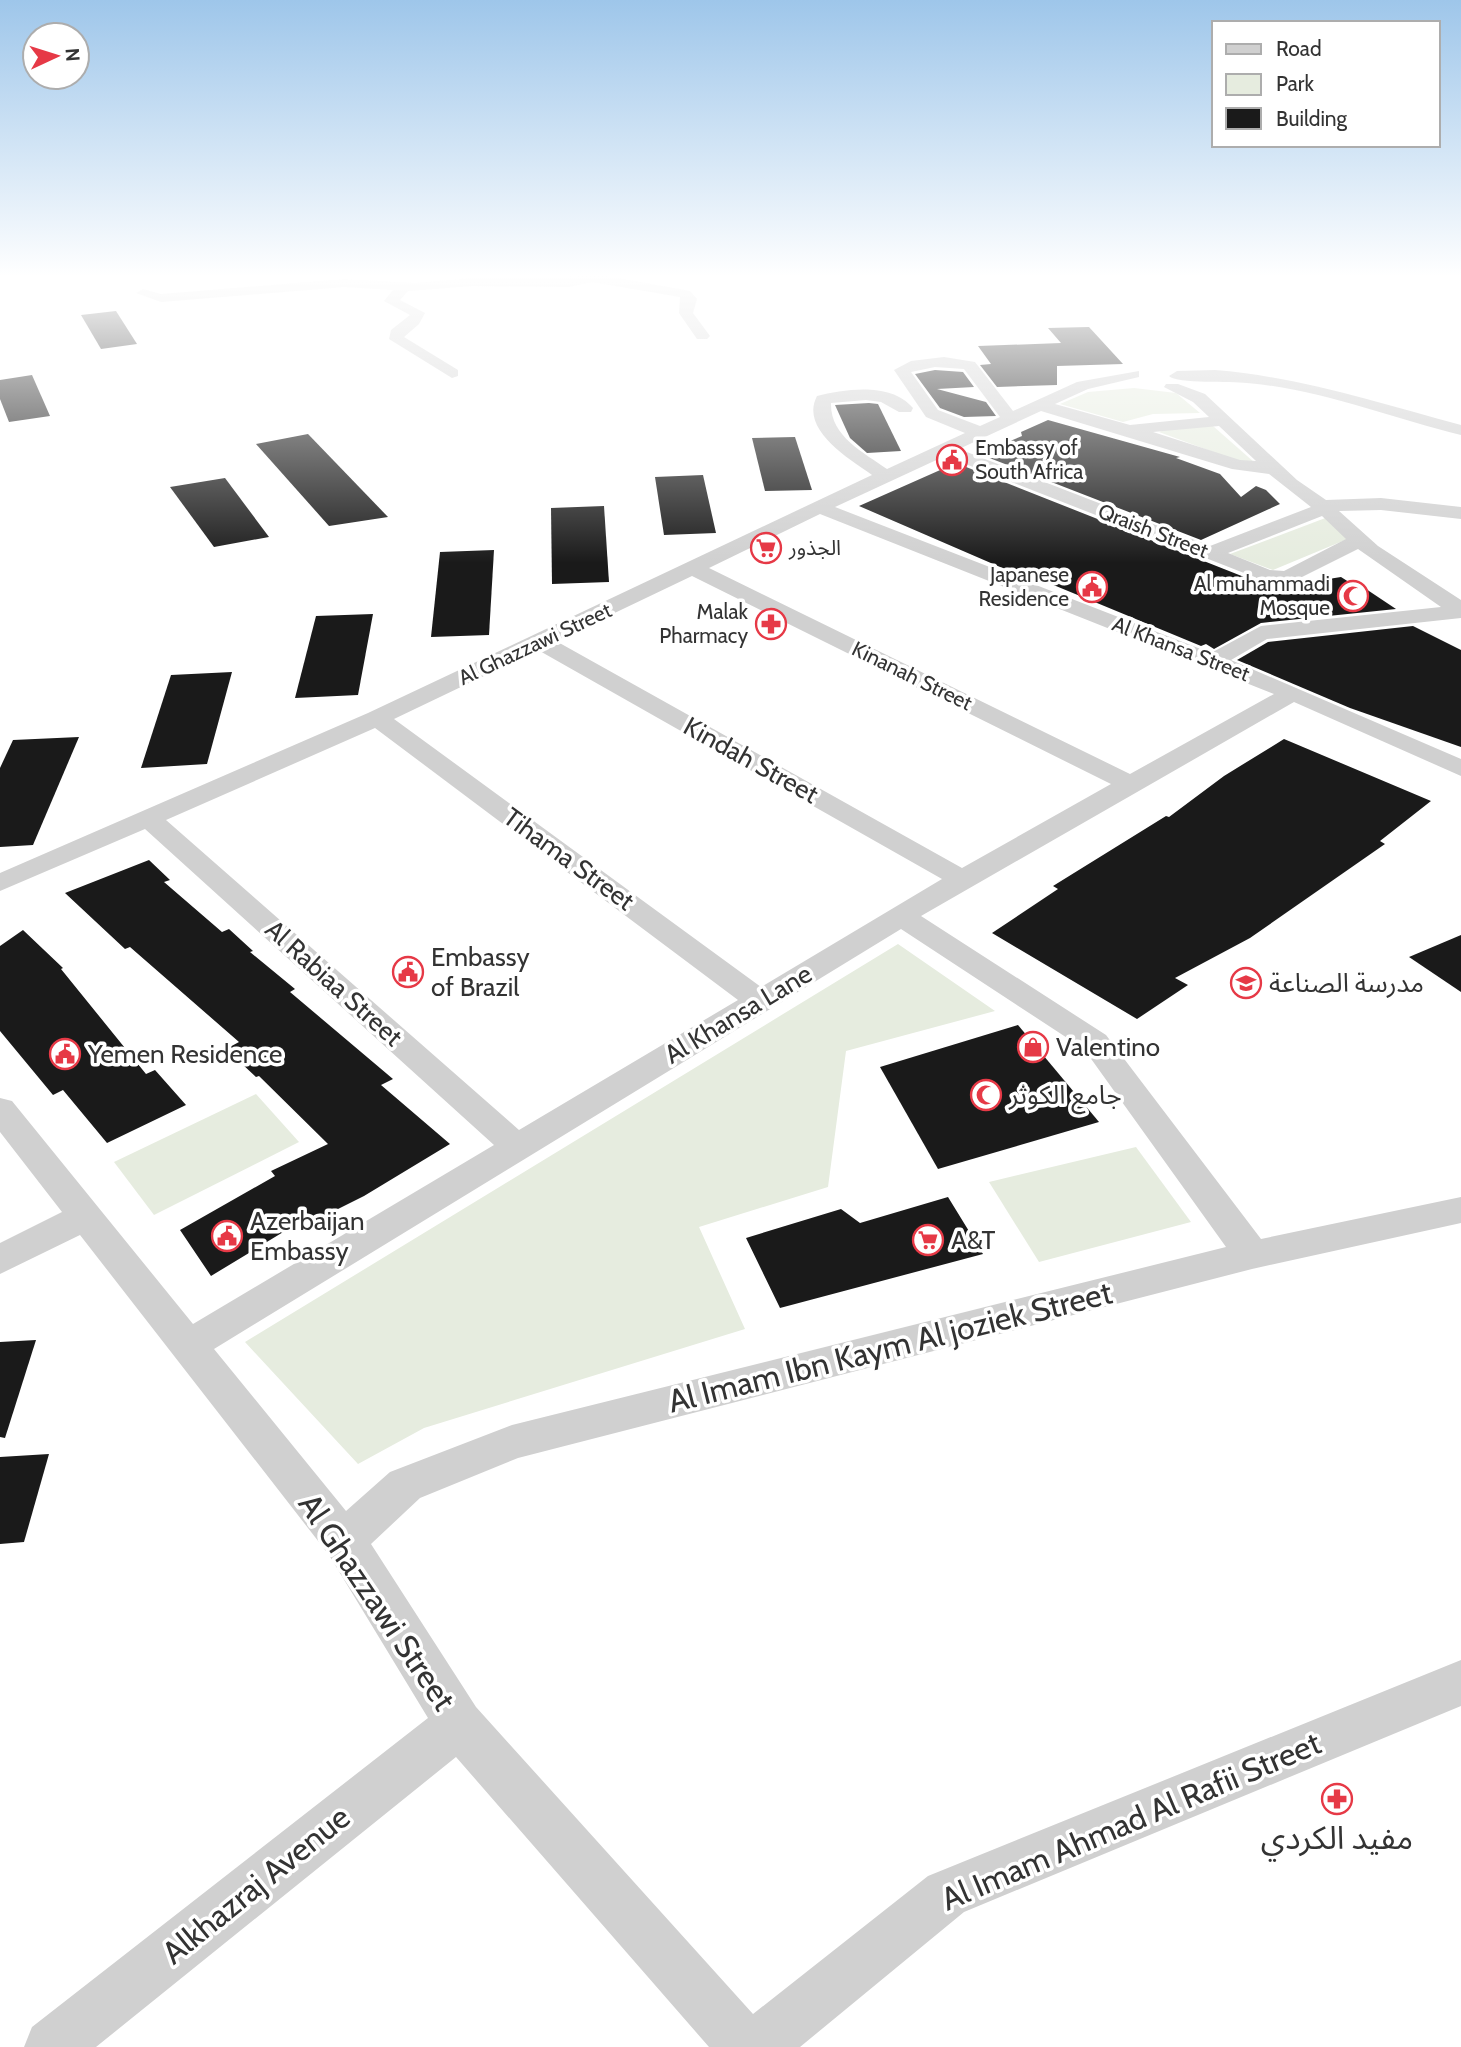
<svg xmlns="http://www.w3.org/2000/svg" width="1461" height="2047" font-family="Cabin,'Noto Sans Arabic',sans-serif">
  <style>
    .green { fill: #e6ecdf }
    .building { fill: #1a1a1a }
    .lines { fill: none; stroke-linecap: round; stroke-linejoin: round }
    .street { fill: #d0d0d0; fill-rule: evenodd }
    .labels { text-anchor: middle; stroke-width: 7; stroke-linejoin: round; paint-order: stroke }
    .far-poi-label { font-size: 21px; fill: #333; stroke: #fff; text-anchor: end }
    .far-street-label { font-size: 21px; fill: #333; stroke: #fff }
    .street-label { font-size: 26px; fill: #333; stroke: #fff }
    .poi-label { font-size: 26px; fill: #333; stroke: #fff; text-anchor: start }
    .near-street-label { font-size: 32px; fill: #333; stroke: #fff }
    .near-poi-label { font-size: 32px; fill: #333; stroke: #fff }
  </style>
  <rect width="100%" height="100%" fill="#fff"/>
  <g class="green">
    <path d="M 1134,388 L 1176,393 L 1200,413 L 1153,414 L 1123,422 L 1060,404 L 1088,392 Z"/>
    <path d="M 1213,426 L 1255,463 L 1243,463 L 1159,432 L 1173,427 Z"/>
    <path d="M 1328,517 L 1350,538 L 1273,570 L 1230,554 Z"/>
    <path d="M 898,944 L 995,1011 L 846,1051 L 828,1187 L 699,1227 L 745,1329 L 424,1428 L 358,1464 L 245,1342 Z"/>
    <path d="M 256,1094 L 299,1142 L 154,1215 L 114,1162 Z"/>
    <path d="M 1136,1147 L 1191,1222 L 1039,1262 L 989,1182 Z"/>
  </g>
  <g class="building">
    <path d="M 116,311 L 137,344 L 101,349 L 81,315 Z"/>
    <path d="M 1089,327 L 1123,364 L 1057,366 L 1057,385 L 997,387 L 980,365 L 991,364 L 978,346 L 1061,343 L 1048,328 Z"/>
    <path d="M 935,370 L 963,372 L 974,387 L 937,389 L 986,402 L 996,416 L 964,417 L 940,408 L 915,374 Z"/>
    <path d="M 32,375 L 50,416 L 9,422 L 0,399 L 0,380 Z"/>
    <path d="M 869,403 L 878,404 L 901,451 L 867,453 L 850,438 L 835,405 Z"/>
    <path d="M 1048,420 L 1180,457 L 1176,458 L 1220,474 L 1241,497 L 1256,486 L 1266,490 L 1280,504 L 1201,540 L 979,454 L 1022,436 L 1021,432 Z"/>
    <path d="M 308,434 L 388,517 L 329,526 L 256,444 Z"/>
    <path d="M 795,437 L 812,490 L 765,491 L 752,438 Z"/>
    <path d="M 956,463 L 1272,588 L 1341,577 L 1352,584 L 1357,583 L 1396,609 L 1261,623 L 1214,649 L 1206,644 L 1201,646 L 1039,579 L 1035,582 L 859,506 Z"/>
    <path d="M 703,475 L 716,533 L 664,535 L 655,477 Z"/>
    <path d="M 225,478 L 269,537 L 214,547 L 170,487 Z"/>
    <path d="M 604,506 L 609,582 L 552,584 L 551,508 Z"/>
    <path d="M 494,550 L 489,635 L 431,637 L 440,552 Z"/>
    <path d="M 373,614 L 358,695 L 295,698 L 316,616 Z"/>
    <path d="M 1413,626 L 1461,650 L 1461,747 L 1350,708 L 1237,660 L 1268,642 Z"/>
    <path d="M 232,672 L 207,764 L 141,768 L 171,675 Z"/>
    <path d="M 79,737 L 33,845 L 0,847 L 0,768 L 13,740 Z"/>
    <path d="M 1284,739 L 1431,801 L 1380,841 L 1385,844 L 1250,938 L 1175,978 L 1188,985 L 1137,1019 L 992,933 L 1058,889 L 1053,886 L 1166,816 L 1169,817 L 1224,776 Z"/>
    <path d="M 149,860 L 170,880 L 164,882 L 222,932 L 229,929 L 253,951 L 250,952 L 295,989 L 290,992 L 393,1079 L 381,1085 L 450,1144 L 364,1196 L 312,1222 L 308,1217 L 211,1276 L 180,1230 L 275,1176 L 271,1171 L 328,1144 L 259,1076 L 256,1077 L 226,1049 L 239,1042 L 130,947 L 125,949 L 65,893 Z"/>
    <path d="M 23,930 L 63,968 L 61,969 L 146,1074 L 155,1070 L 186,1105 L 107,1143 L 63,1090 L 53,1095 L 0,1031 L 0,946 Z"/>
    <path d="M 1461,935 L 1461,992 L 1409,957 Z"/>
    <path d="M 1018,1025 L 1099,1122 L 938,1169 L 880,1067 Z"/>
    <path d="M 948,1197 L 983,1254 L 780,1308 L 746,1238 L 841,1209 L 860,1223 Z"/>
    <path d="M 36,1340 L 5,1438 L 0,1437 L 0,1342 Z"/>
    <path d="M 49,1454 L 24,1542 L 0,1544 L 0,1457 Z"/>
  </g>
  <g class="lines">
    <g class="street">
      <path d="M 580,276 L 607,276 L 690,291 L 697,299 L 693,313 L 710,336 L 707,339 L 697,339 L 679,313 L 680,297 L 592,282 L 569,287 L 473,286 L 408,291 L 400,300 L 425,313 L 419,324 L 404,337 L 458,370 L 458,376 L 452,378 L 389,339 L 391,330 L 410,315 L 384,301 L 393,290 L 344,287 L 161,302 L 136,293 L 143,289 L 161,294 L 344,279 L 415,283 L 473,278 Z"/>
      <path d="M 944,357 L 975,362 L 1013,411 L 1077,382 L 1139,371 L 1139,377 L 1088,389 L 1055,404 L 1130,425 L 1209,417 L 1193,402 L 1164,387 L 1166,384 L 1178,384 L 1205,394 L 1297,480 L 1326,500 L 1381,498 L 1461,507 L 1461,519 L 1381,510 L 1339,511 L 1378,546 L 1461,600 L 1461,618 L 1267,639 L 1231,660 L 1461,759 L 1461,776 L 1294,702 L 921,916 L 1106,1035 L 1261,1239 L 1461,1197 L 1461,1223 L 1252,1269 L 518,1458 L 420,1498 L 371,1544 L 476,1707 L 753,2014 L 928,1876 L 1461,1660 L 1461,1706 L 964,1912 L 800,2047 L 709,2047 L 456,1757 L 96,2047 L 24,2047 L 32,2027 L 428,1718 L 329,1555 L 80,1235 L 0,1274 L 0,1243 L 62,1212 L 0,1132 L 0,1098 L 12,1101 L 193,1324 L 494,1145 L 145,829 L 0,891 L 0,873 L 368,713 L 872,475 C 851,460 799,430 817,396 C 846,389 891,382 913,408 L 911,412 L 899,412 L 881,402 L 866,400 L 831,403 C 830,436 863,452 887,469 L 965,433 L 926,417 L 894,370 L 911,361 ZM 935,367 L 964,369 L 1000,417 L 980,426 L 938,410 L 911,372 ZM 1041,411 L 1232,469 L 1269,474 L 1311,507 L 1210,546 L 959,449 ZM 1219,426 L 1256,461 L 1240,460 L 1153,432 ZM 945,456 L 1267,582 L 1294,581 L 1358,549 L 1441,607 L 1261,626 L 1211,653 L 835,507 ZM 820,514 L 1274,694 L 1130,774 L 709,568 ZM 1322,516 L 1346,539 L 1284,571 L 1270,570 L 1228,553 ZM 692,576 L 1111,784 L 962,868 L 556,641 ZM 538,650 L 942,879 L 761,987 L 394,719 ZM 375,728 L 738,1000 L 519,1130 L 166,820 ZM 901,929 L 1084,1049 L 1226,1247 L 512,1425 L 390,1472 L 346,1511 L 214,1349 Z"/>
      <path d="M 1215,370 C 1300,377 1379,403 1461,425 L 1461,435 C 1390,418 1320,389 1247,383 C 1232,381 1177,384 1169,376 L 1177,371 Z"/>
    </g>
  </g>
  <linearGradient id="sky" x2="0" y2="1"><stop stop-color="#9ec6ea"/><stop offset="0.49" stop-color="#fff"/><stop offset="1" stop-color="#fff" stop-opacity="0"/></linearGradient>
  <rect width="1461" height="563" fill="url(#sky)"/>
  <defs>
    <g id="civic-ring" transform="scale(1.575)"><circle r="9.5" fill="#fff" stroke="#e63946" stroke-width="1.5"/><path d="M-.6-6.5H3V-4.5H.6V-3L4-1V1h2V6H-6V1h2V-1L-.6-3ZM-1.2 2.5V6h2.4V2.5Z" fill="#e63946"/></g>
    <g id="supermarket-ring" transform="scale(1.575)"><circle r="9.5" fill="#fff" stroke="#e63946" stroke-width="1.5"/><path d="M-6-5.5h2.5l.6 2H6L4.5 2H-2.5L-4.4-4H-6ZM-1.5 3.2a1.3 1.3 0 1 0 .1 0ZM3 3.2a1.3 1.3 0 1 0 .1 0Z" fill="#e63946"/></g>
    <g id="mosque-ring" transform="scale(1.575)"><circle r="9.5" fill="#fff" stroke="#e63946" stroke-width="1.5"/><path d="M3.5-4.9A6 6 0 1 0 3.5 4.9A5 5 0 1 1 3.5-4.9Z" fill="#e63946"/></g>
    <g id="pharmacy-ring" transform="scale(1.575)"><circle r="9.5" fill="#fff" stroke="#e63946" stroke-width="1.5"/><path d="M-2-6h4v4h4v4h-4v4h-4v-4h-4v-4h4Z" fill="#e63946"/></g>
    <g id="school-ring" transform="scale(1.575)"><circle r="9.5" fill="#fff" stroke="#e63946" stroke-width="1.5"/><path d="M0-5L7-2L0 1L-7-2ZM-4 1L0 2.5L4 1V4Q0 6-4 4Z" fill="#e63946"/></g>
    <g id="shop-ring" transform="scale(1.575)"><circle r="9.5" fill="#fff" stroke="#e63946" stroke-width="1.5"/><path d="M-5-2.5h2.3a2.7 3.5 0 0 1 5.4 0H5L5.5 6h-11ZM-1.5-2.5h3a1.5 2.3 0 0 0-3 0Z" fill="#e63946"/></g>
  </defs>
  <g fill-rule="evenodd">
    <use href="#civic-ring" x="952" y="460"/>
    <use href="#supermarket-ring" x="766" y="548"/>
    <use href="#civic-ring" x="1092" y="587"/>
    <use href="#mosque-ring" x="1353" y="596"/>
    <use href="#pharmacy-ring" x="771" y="624"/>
    <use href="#civic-ring" x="408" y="972"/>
    <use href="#school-ring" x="1246" y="983"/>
    <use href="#shop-ring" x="1033" y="1047"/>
    <use href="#civic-ring" x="65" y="1054"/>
    <use href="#mosque-ring" x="986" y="1095"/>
    <use href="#civic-ring" x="227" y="1236"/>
    <use href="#supermarket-ring" x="928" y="1240"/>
    <use href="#pharmacy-ring" x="1337" y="1799"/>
  </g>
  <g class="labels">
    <g class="far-poi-label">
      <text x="975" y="455" text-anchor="start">Embassy of<tspan x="975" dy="24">South Africa</tspan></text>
      <text x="789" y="555" text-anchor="start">الجذور</text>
      <text x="1069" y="582">Japanese<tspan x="1069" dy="24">Residence</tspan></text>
      <text x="1330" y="591">Al muhammadi<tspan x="1330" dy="24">Mosque</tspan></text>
      <text x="748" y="619">Malak<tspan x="748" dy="24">Pharmacy</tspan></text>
    </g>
    <g class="far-street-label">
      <text transform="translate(1153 531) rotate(21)" y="7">Qraish Street</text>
      <text transform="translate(535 644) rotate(-25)" y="7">Al Ghazzawi Street</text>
      <text transform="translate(1181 649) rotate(21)" y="7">Al Khansa Street</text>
      <text transform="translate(912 676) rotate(26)" y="7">Kinanah Street</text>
    </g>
    <g class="street-label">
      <text transform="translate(751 760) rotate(29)" y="9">Kindah Street</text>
      <text transform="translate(569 859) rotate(36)" y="9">Tihama Street</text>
      <text transform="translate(334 983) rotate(42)" y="9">Al Rabiaa Street</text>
      <text transform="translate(738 1014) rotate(-31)" y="9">Al Khansa Lane</text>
    </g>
    <g class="poi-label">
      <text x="431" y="966">Embassy<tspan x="431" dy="30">of Brazil</tspan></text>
      <text x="1269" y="992">مدرسة الصناعة</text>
      <text x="1056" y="1056">Valentino</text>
      <text x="88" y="1063">Yemen Residence</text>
      <text x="1009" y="1104">جامع الكوثر</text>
      <text x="250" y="1230">Azerbaijan<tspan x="250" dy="30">Embassy</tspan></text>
      <text x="951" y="1249">A&amp;T</text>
    </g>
    <g class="near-street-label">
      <text transform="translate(890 1347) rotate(-14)" y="11">Al Imam Ibn Kaym Al joziek Street</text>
      <text transform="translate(377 1602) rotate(56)" y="11">Al Ghazzawi Street</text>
      <text transform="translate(1131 1821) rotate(-23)" y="11">Al Imam Ahmad Al Rafii Street</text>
      <text transform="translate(256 1885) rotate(-39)" y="11">Alkhazraj Avenue</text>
    </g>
    <g class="near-poi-label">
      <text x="1337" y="1849">مفيد الكردي</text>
    </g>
  </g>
  <rect x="1212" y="21" width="228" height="126" fill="#ffffff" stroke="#adadad" stroke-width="2"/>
  <rect x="1226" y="44" width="35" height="10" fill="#d0d0d0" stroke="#adadad" stroke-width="2"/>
  <text x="1276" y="56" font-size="21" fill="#333333">Road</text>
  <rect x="1226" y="74" width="35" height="21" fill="#e6ecdf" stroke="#adadad" stroke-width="2"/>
  <text x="1276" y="91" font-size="21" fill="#333333">Park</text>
  <rect x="1226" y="108" width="35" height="21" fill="#1a1a1a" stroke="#adadad" stroke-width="2"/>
  <text x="1276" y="126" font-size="21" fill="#333333">Building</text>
  <g transform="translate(56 56) rotate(86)"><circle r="33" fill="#ffffff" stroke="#adadad" stroke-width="2"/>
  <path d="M0-5L12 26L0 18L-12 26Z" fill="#e63946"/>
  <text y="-10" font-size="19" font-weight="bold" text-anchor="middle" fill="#333333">N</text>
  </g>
</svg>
